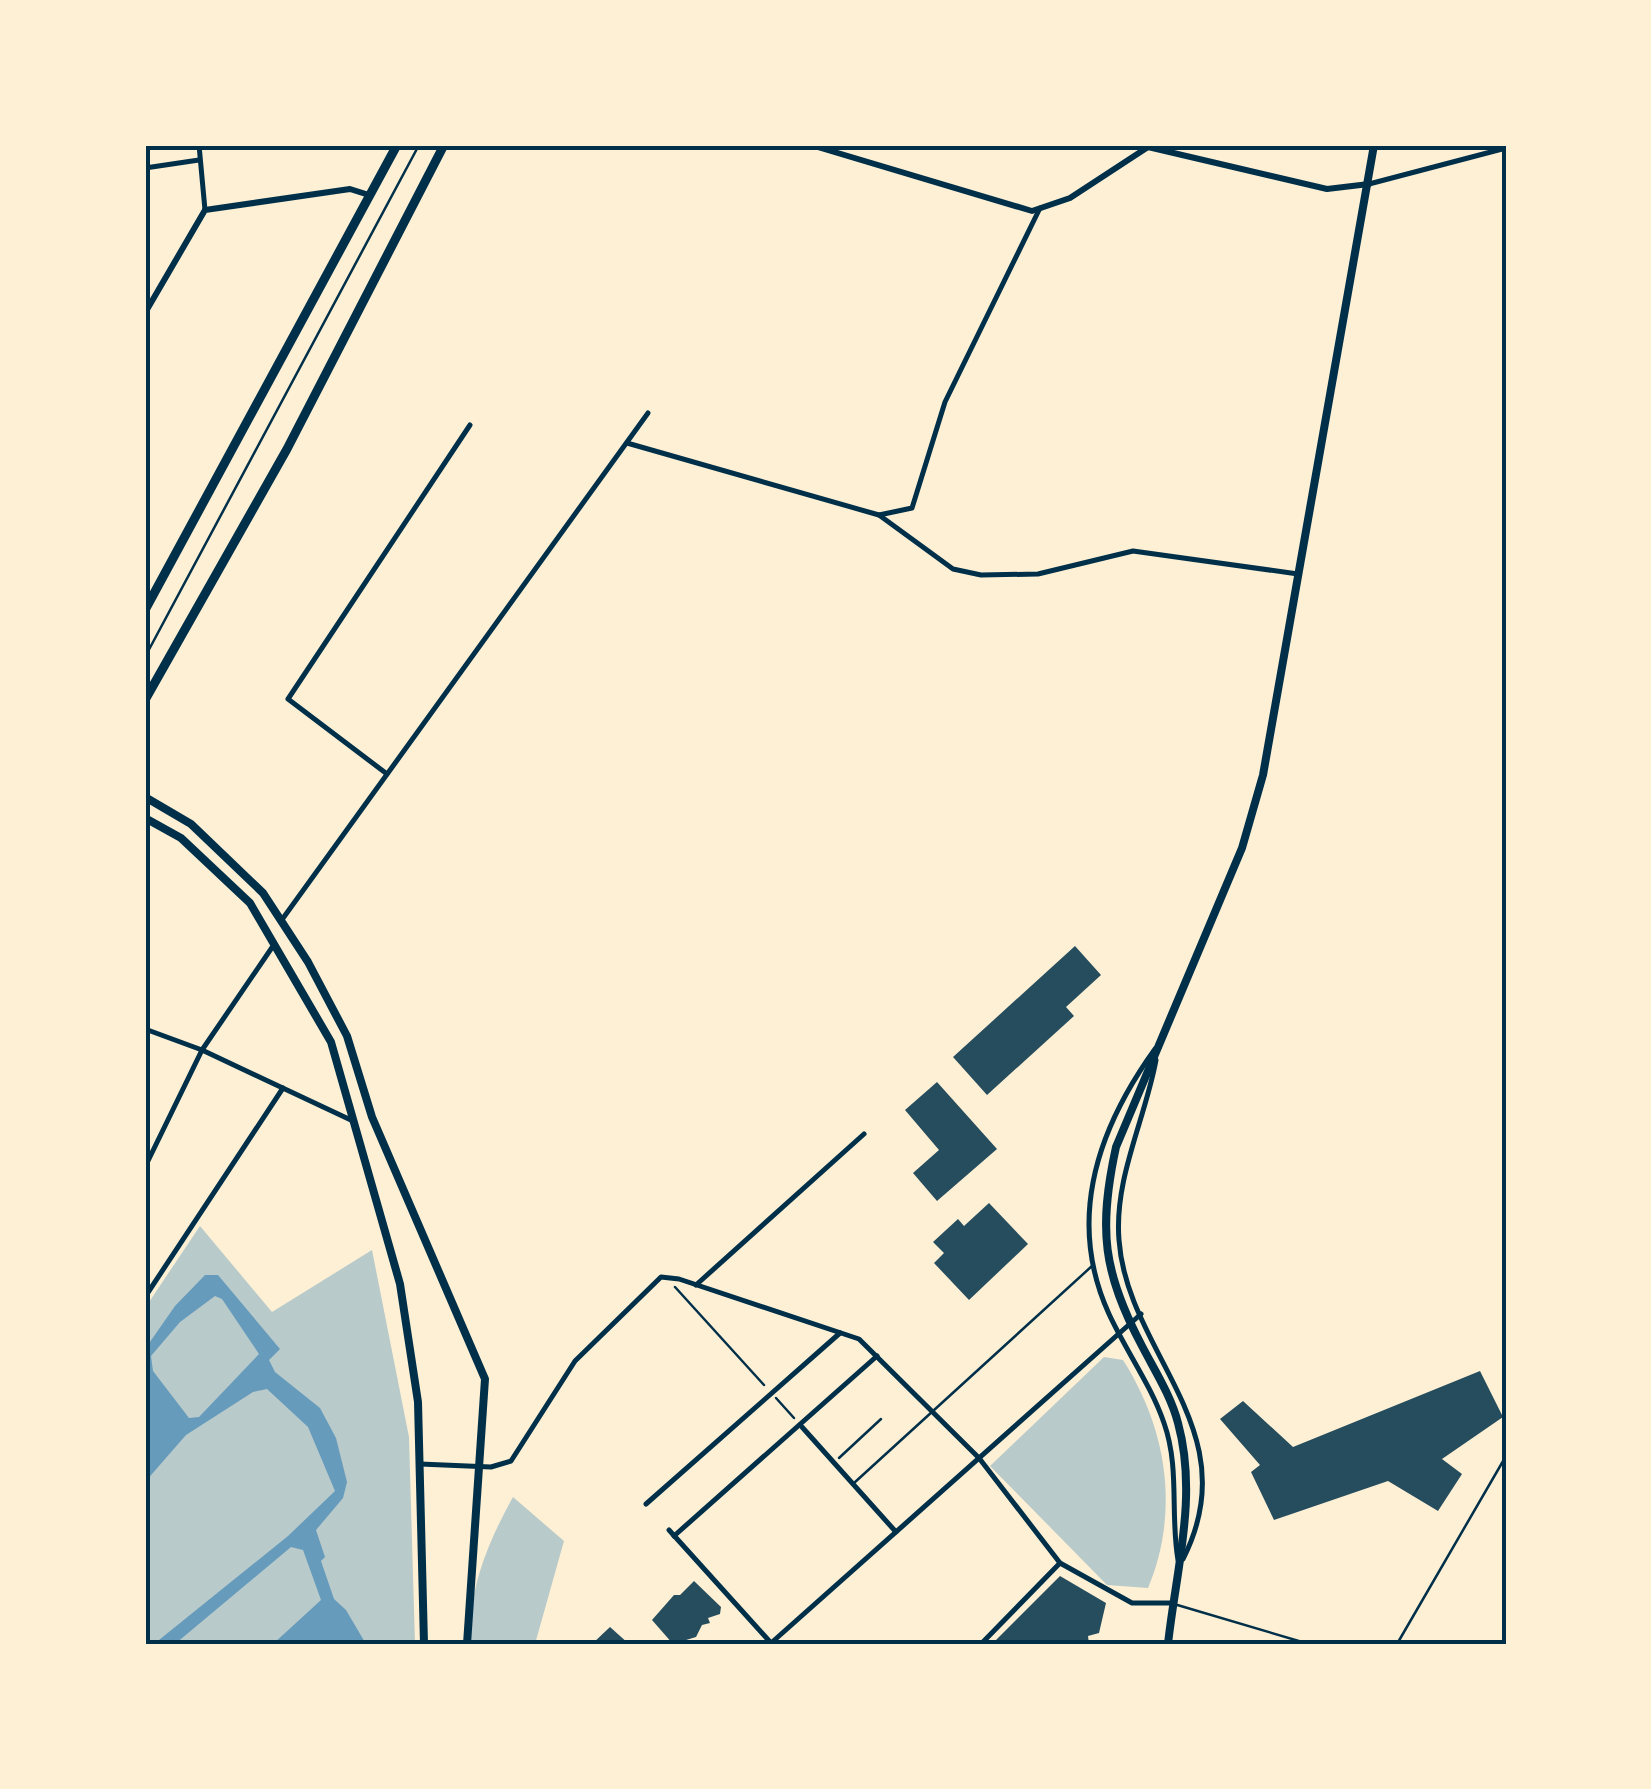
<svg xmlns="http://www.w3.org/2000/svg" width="1651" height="1789" font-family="'Space Grotesk',sans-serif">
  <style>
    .green { fill: #b9caca }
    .water { fill: #669bbc; fill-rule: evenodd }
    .building { fill: #264d5e }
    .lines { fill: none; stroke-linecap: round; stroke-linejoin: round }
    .path { stroke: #003049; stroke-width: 2.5 }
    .service { stroke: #003049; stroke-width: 2.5 }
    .minor { stroke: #003049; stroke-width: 5 }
    .tertiary { stroke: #003049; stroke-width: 6 }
    .secondary { stroke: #003049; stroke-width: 8 }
    .primary { stroke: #003049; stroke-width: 9 }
    .neatline { fill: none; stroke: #003049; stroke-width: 4 }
  </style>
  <rect width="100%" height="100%" fill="#fdf0d5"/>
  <g class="green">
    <path d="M 200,1226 L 272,1312 L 372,1250 L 409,1437 L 415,1644 L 145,1644 L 145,1308 Z"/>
    <path d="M 1104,1357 L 1123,1360 C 1167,1429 1180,1512 1148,1588 L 1107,1585 L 990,1466 Z"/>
    <path d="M 513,1497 L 564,1541 L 535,1644 L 470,1644 C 468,1590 487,1544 513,1497 Z"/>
  </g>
  <path class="water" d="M 205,1275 L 218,1275 L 280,1349 L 269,1360 L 275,1372 L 320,1408 L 336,1438 L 347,1482 L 343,1498 L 316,1530 L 325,1557 L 321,1561 L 334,1599 L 346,1610 L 366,1644 L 273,1644 L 321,1600 L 303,1550 L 291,1547 L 175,1644 L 154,1644 L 288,1536 L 335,1491 L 308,1427 L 267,1389 L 253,1392 L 186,1435 L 145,1482 L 145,1349 L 175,1306 ZM 215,1296 L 222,1299 L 259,1354 L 199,1417 L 189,1418 L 153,1371 L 151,1356 L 180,1322 Z"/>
  <g class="building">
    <path d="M 1075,946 L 1101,975 L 1066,1007 L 1074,1016 L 987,1095 L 953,1057 Z"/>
    <path d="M 937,1082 L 997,1149 L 937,1201 L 913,1173 L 939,1150 L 905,1110 Z"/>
    <path d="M 989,1203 L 1028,1244 L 969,1300 L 934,1263 L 944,1253 L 933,1242 L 958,1219 L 964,1226 Z"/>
    <path d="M 1480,1371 L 1503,1417 L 1442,1459 L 1462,1474 L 1438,1511 L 1388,1481 L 1274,1520 L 1251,1472 L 1260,1465 L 1220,1419 L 1243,1401 L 1293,1447 Z"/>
    <path d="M 1060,1576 L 1106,1603 L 1099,1633 L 1088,1636 L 1089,1644 L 992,1644 Z"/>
    <path d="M 694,1581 L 721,1607 L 720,1614 L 708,1618 L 710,1623 L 702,1625 L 696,1637 L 673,1644 L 652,1620 L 674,1595 L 680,1595 Z"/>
    <path d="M 610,1627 L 629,1644 L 592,1644 Z"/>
  </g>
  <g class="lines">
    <g class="path">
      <path d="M 675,1287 L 764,1385"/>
      <path d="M 776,1398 L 794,1418"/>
      <path d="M 839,1458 L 881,1419"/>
    </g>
    <g class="service">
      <path d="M 145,657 L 419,145"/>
      <path d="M 854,1483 L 1092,1266"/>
      <path d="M 1174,1604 L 1309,1644"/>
      <path d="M 1397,1644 L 1506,1456"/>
    </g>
    <g class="minor">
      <path d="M 199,145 L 205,210"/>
      <path d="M 145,168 L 199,160"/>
      <path d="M 1369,184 L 1506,148"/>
      <path d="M 627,443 L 879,515 L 953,569 L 981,575 L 1038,574 L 1133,551 L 1298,574"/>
      <path d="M 879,515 L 912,508 L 945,402 L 1040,208"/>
      <path d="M 387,774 L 288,699 L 470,425"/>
      <path d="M 281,921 L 648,413"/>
      <path d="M 145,1029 L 202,1050 L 353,1121"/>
      <path d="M 1155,1049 C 1098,1128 1066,1220 1109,1314 C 1126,1351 1151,1385 1164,1423 C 1180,1468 1170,1514 1178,1560"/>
      <path d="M 1156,1060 C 1145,1120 1114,1178 1119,1240 C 1127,1354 1249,1430 1183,1559"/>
      <path d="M 145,1167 L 202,1050 L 273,946"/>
      <path d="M 696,1285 L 864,1134"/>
      <path d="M 145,1297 L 283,1088"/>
      <path d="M 802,1427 L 896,1532"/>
      <path d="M 420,1464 L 491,1467 L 511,1461 L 575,1361 L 661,1277 L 679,1279 L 859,1339 L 979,1458 L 1060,1563 L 1132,1603 L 1173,1603"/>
      <path d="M 646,1504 L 840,1333"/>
      <path d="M 669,1530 L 771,1643"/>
      <path d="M 674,1536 L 877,1356"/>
      <path d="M 770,1644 L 1141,1314"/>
      <path d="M 981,1644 L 1060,1563"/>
    </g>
    <g class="tertiary">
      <path d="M 811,145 L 1032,211 L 1070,198 L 1148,147 L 1327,189 L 1369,184"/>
      <path d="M 145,313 L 205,210 L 350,189 L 369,195"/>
    </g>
    <g class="secondary">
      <path d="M 145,797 L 191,824 L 263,893 L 308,962 L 347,1036 L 372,1117 L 485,1379 L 467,1644"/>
      <path d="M 145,818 L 181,838 L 250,903 L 331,1042 L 400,1284 L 418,1402 L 424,1644"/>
      <path d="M 1168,1644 C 1176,1570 1198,1496 1178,1423 C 1171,1396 1155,1371 1142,1346 C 1103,1272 1098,1230 1116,1147 L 1242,848 L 1263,775 L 1374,145"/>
    </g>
    <g class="primary">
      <path d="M 145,610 L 397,145"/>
      <path d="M 145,700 L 287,449 L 444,145"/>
    </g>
  </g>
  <rect width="1651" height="1789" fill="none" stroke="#fdf0d5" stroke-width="295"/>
  <rect x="148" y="148" width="1356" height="1494" class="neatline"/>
</svg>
